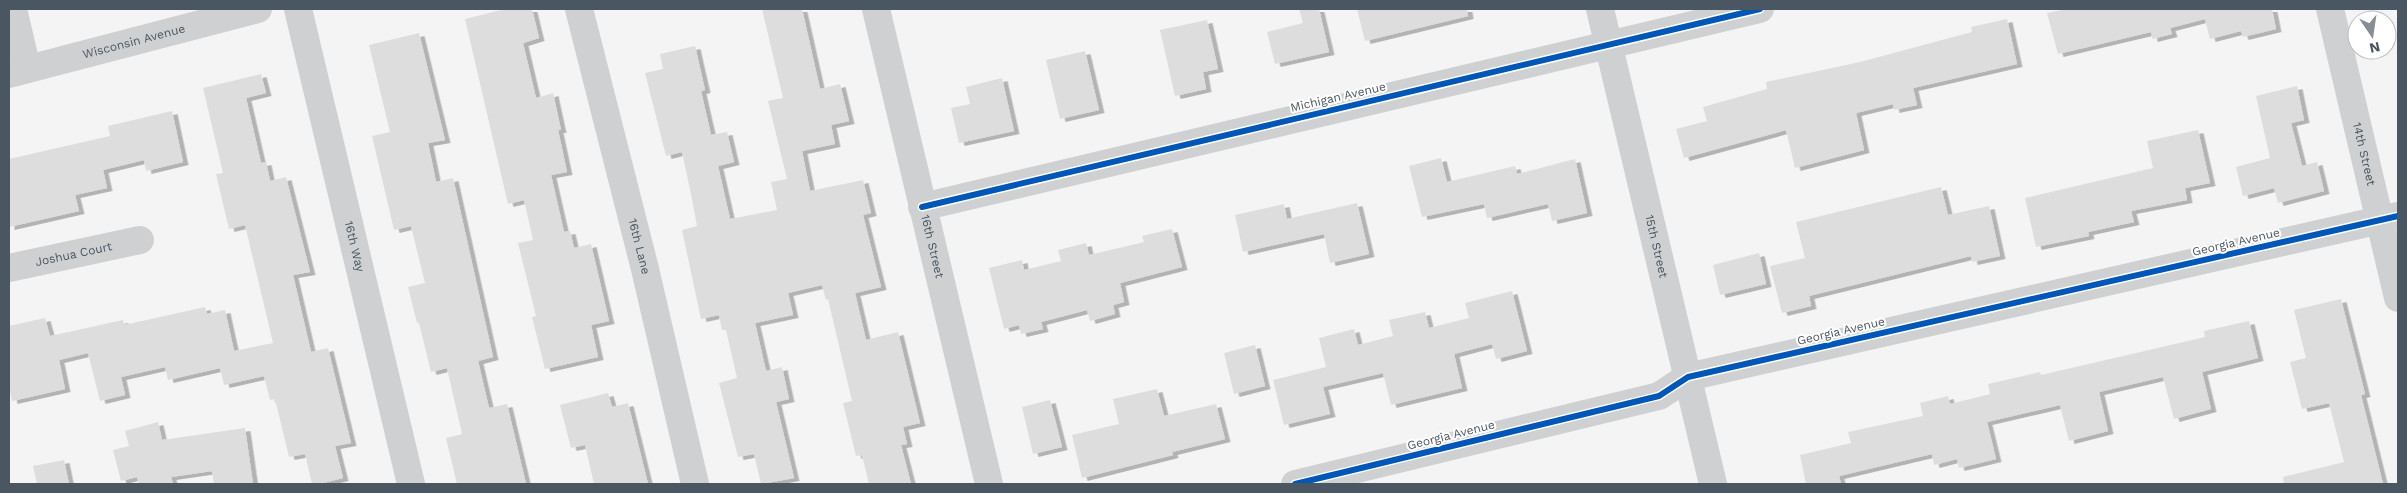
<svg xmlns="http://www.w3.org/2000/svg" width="2407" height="493" font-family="'Work Sans',sans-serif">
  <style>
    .building { fill: #ddddde; filter: url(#shadow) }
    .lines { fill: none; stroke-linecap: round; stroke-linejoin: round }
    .minor { stroke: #ced0d2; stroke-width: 28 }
    .cycleway-casing { stroke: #fff; stroke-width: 9 }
    .cycleway { stroke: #0057b8; stroke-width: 6 }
    .labels { text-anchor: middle; stroke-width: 4; stroke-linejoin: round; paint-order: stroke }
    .street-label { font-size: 12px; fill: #4a5661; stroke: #fff }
  </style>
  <defs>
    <filter id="shadow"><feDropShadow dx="5.5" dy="3" stdDeviation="0" flood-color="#0004"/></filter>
  </defs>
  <rect width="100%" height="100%" fill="#f4f4f4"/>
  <g class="building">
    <path d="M 505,9 L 532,9 L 539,38 L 523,43 L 536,98 L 553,93 L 561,130 L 558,130 L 567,172 L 551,175 L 564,232 L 570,231 L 574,248 L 591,244 L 609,321 L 591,325 L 598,357 L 545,369 L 532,317 L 536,316 L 518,243 L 533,240 L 524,200 L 508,204 L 465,19 Z"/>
    <path d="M 762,9 L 802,9 L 820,89 L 840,84 L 849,121 L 831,125 L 835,144 L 802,151 L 810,191 L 863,180 L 871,213 L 863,215 L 881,287 L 855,293 L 866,340 L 898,332 L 920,423 L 903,427 L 907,444 L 901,445 L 911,484 L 869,484 L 862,455 L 856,456 L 843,403 L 852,401 L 828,299 L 826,300 L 822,285 L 788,293 L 793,315 L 755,323 L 766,371 L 782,367 L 789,399 L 776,402 L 794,478 L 761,484 L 754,454 L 738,457 L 719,383 L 737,378 L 726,330 L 722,330 L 719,315 L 701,319 L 682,230 L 697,226 L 691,194 L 682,152 L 666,156 L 645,73 L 663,69 L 660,54 L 695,46 L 705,90 L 701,91 L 711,135 L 727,132 L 734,162 L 718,166 L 730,219 L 777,210 L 771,182 L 787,179 L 768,101 L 783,98 Z"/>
    <path d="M 1299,9 L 1319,9 L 1329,52 L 1275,64 L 1267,32 L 1303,23 Z"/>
    <path d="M 1357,9 L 1467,9 L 1468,16 L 1365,41 Z"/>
    <path d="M 2066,9 L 2272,9 L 2276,29 L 2243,37 L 2241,31 L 2210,39 L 2205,19 L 2170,28 L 2172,34 L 2152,39 L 2151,32 L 2058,54 L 2047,13 Z"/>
    <path d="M 2007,19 L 2017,64 L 1913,88 L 1917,105 L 1894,110 L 1893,104 L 1856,113 L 1864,150 L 1795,168 L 1786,130 L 1684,158 L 1676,129 L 1707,121 L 1703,107 L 1767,89 L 1766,82 L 1860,62 L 1972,32 L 1971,27 Z"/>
    <path d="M 1207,20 L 1218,69 L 1203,72 L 1206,89 L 1175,96 L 1160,30 Z"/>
    <path d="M 419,33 L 445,140 L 428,143 L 436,182 L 453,178 L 493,357 L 478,361 L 489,408 L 507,404 L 526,484 L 457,484 L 446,438 L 462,434 L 447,368 L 431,372 L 419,323 L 417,323 L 408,287 L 425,283 L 411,226 L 394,230 L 372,136 L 390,132 L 369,45 Z"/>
    <path d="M 1085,51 L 1099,110 L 1060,119 L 1046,60 Z"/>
    <path d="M 261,74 L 266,93 L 246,98 L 261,163 L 266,162 L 270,181 L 286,177 L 310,272 L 293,275 L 311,352 L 328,348 L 351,443 L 335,446 L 343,478 L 319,484 L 312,484 L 305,454 L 289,457 L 275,399 L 270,400 L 264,376 L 224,385 L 220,368 L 168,380 L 165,367 L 121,377 L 125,395 L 100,401 L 88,353 L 59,360 L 65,389 L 12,401 L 9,386 L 9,326 L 45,318 L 50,336 L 123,320 L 124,325 L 205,307 L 207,314 L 225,310 L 234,351 L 273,343 L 245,225 L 229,229 L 216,174 L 223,173 L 203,88 Z"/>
    <path d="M 1002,78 L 1014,131 L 959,143 L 951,108 L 970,104 L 966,87 Z"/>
    <path d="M 2297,86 L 2304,120 L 2291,123 L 2302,166 L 2317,162 L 2324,191 L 2278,203 L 2274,188 L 2243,196 L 2236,167 L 2270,158 L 2256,96 Z"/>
    <path d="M 172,111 L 183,162 L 146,171 L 144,160 L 103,170 L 107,188 L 75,195 L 79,211 L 9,227 L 9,159 L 110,136 L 108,126 Z"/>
    <path d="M 2198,130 L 2210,183 L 2185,188 L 2187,200 L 2131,211 L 2134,222 L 2088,232 L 2089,236 L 2036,247 L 2025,198 L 2153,168 L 2147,141 Z"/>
    <path d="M 1441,158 L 1447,182 L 1515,166 L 1517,174 L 1575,159 L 1587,213 L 1552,221 L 1548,204 L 1487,218 L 1484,204 L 1422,217 L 1409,166 Z"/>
    <path d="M 1941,187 L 1948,215 L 1989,206 L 2000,256 L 1972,262 L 1971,256 L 1809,296 L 1811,306 L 1782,313 L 1770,266 L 1805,258 L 1796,222 Z"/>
    <path d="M 1357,203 L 1369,254 L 1330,263 L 1324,234 L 1243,252 L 1235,215 L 1284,204 L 1287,219 Z"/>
    <path d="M 1172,229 L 1182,267 L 1120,283 L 1124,302 L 1113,305 L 1115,314 L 1090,321 L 1087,310 L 1041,322 L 1043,329 L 1021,334 L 1019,325 L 1004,329 L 989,268 L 1022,260 L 1024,270 L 1061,261 L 1058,250 L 1086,243 L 1089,255 L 1144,242 L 1142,236 Z"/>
    <path d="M 1759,253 L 1766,284 L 1720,295 L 1713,265 Z"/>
    <path d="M 1512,291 L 1527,351 L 1496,359 L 1492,344 L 1454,354 L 1462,388 L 1391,405 L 1383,373 L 1323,387 L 1330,414 L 1284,425 L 1273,380 L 1326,367 L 1319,338 L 1354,329 L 1358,345 L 1393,336 L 1389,320 L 1425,312 L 1429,328 L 1469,318 L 1465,303 Z"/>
    <path d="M 2341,299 L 2365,394 L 2361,395 L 2383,484 L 2284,484 L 2283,477 L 2344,462 L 2329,403 L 2302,409 L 2290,362 L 2306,358 L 2294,310 Z"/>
    <path d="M 2249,321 L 2258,358 L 2202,372 L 2211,409 L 2174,419 L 2163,377 L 2099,392 L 2108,431 L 2069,441 L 2060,405 L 1987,422 L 1996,459 L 1959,468 L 1957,459 L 1934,465 L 1932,454 L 1839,476 L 1841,484 L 1806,484 L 1800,455 L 1851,443 L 1848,432 L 1923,416 L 1920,403 L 1948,396 L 1950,404 L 1990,394 L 1988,384 L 2040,372 L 2041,375 L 2205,337 L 2204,331 Z"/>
    <path d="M 1255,345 L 1265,386 L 1234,394 L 1224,353 Z"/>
    <path d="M 1157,389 L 1164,416 L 1216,404 L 1225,439 L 1172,452 L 1173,455 L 1082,478 L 1072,435 L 1119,424 L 1113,399 Z"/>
    <path d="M 608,393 L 612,407 L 628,403 L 648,484 L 594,484 L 585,445 L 571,448 L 560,405 Z"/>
    <path d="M 1050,400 L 1062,447 L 1033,454 L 1022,407 Z"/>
    <path d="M 158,422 L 162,440 L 245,428 L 253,484 L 214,484 L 212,471 L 171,477 L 173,484 L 139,484 L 137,477 L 121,481 L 113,450 L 129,446 L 125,431 Z"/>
    <path d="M 64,460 L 69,484 L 37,484 L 33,466 Z"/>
  </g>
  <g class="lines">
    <g class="minor">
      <path d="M 13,9 L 27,69"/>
      <path id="s1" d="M 298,9 L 411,484"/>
      <path id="s2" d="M 579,9 L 645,269 L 695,484"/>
      <path id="s3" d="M 876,9 L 989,484"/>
      <path id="s4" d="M 1600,9 L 1713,484"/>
      <path id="s5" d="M 2330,9 L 2398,298"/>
      <path id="s6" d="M 9,74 L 258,9"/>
      <path d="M 922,207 L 1760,9"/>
      <path id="s7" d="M 9,268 L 140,240"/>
      <path d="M 1295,484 L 1659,396 L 1688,377 L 2398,216"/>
    </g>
    <g class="cycleway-casing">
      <g id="cycleway">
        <path d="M 922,207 L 1760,9"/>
        <path d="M 1295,484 L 1659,396 L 1688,377 L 2398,216"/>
      </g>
    </g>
    <use href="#cycleway" class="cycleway"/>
  </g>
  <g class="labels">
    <g class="street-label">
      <text dy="4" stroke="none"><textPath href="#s6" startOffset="129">Wisconsin Avenue</textPath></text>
      <text transform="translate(1338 97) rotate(-13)" y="4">Michigan Avenue</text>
      <text dy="4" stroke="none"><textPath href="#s5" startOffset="149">14th Street</textPath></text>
      <text transform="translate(2236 242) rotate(-13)" y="4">Georgia Avenue</text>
      <text dy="4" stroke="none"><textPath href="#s1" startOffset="244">16th Way</textPath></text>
      <text dy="4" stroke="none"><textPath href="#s2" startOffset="245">16th Lane</textPath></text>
      <text dy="4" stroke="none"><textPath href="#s4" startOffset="244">15th Street</textPath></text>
      <text dy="4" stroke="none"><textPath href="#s3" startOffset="244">16th Street</textPath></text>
      <text dy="4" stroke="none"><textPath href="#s7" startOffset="66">Joshua Court</textPath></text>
      <text transform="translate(1841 331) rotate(-13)" y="4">Georgia Avenue</text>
      <text transform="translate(1451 435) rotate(-14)" y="4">Georgia Avenue</text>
    </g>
  </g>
  <rect width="2407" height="493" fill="none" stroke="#4a5661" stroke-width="20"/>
  <g transform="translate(2372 35) rotate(167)"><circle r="24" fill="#ffffff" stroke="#b7bbc0"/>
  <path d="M0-4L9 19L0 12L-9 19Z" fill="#868d94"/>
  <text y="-8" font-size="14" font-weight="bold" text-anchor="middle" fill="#4a5661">N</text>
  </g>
</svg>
